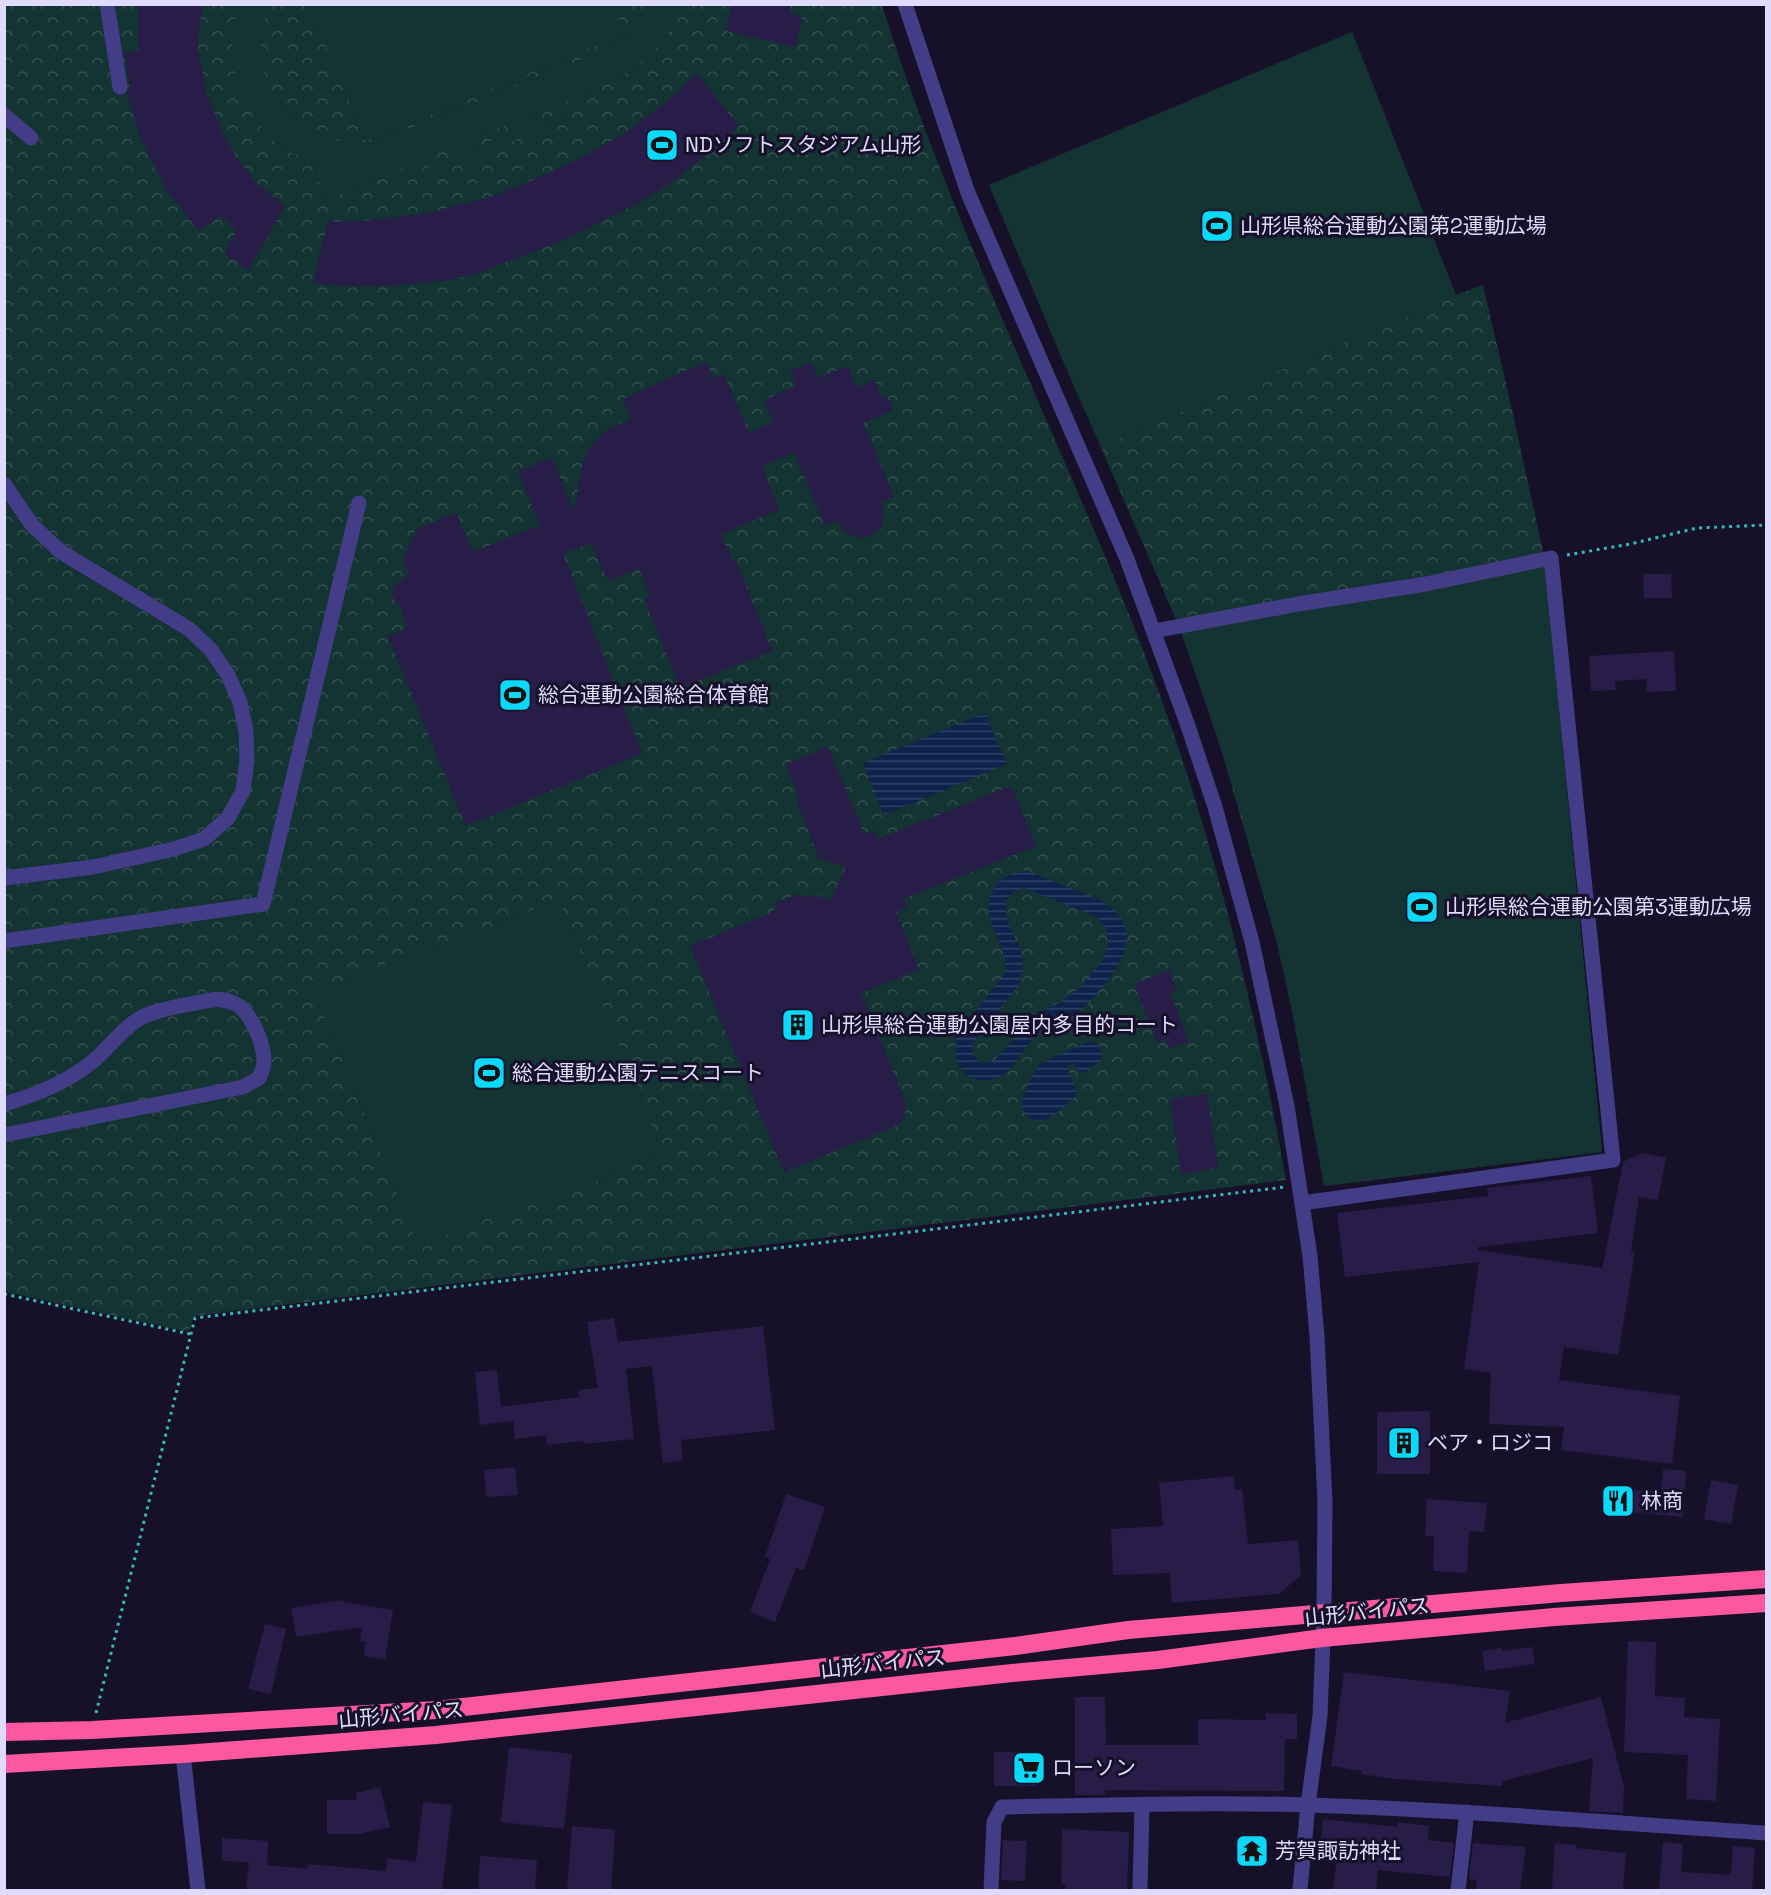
<svg xmlns="http://www.w3.org/2000/svg" width="1771" height="1895" font-family="'Space Grotesk','Noto Sans JP',sans-serif">
  <style>
    .park { fill: url(#park-crowns) }
    .garden { fill: #143333 }
    .water { fill: url(#water-rules); fill-rule: evenodd }
    .building { fill: #281d49 }
    .lines { fill: none; stroke-linecap: round; stroke-linejoin: round }
    .path { stroke: #33b9b6; stroke-width: 3; stroke-dasharray: 3 4.5; stroke-linecap: butt }
    .minor { stroke: #433d87; stroke-width: 15 }
    .highway { stroke: #fb58a0; stroke-width: 18 }
    .labels { text-anchor: middle; stroke-width: 6; stroke-linejoin: round; paint-order: stroke }
    .poi-label { font-size: 21px; fill: #dfdafe; stroke: #161129; text-anchor: start }
    .street-label { font-size: 21px; fill: #dfdafe; stroke: #161129 }
  </style>
  <defs>
    <pattern id="park-crowns" width="20" height="18" patternUnits="userSpaceOnUse" patternTransform="scale(1.5)"><rect width="20" height="18" fill="#143333"/><path d="M2 6a3 3 0 1 1 6 0M12 15a3 3 0 1 1 6 0" fill="none" stroke="#365052"/></pattern>
    <pattern id="water-rules" width="6" height="5" patternUnits="userSpaceOnUse" patternTransform="scale(1.5)"><rect width="6" height="5" fill="#0e224b"/><path d="M0 2.5h6" fill="none" stroke="#314266"/></pattern>
  </defs>
  <rect width="100%" height="100%" fill="#161129"/>
  <g class="park">
    <path d="M 5,5 L 882,5 C 950,222 1054,425 1138,637 C 1207,812 1253,995 1286,1180 L 194,1316 L 189,1332 L 5,1292 Z"/>
    <path d="M 1352,32 L 1456,295 L 1483,285 L 1513,414 L 1544,556 L 1602,1152 L 1324,1186 L 1292,1011 L 1276,939 L 1216,732 L 1178,624 L 1064,363 L 989,185 Z"/>
  </g>
  <g class="garden">
    <path d="M 239,5 L 269,5 C 262,24 258,47 263,68 C 276,117 332,153 381,140 L 608,49 C 627,38 638,24 648,5 L 682,5 C 670,39 645,63 613,81 L 326,200 L 314,171 L 320,167 C 301,158 281,149 266,133 C 234,99 225,48 239,5 Z"/>
    <path d="M 309,5 L 613,5 L 625,33 L 366,141 Z"/>
    <path d="M 1352,32 L 1456,296 L 1101,446 L 1064,363 L 989,185 Z"/>
    <path d="M 566,111 L 568,118 L 427,178 L 423,169 Z"/>
    <path d="M 1545,566 L 1602,1152 L 1324,1186 C 1310,1103 1297,1021 1276,939 C 1251,836 1217,735 1182,634 Z"/>
    <path d="M 559,899 L 663,1153 L 565,1194 L 516,1208 L 418,1245 L 314,992 L 415,952 L 461,939 Z"/>
  </g>
  <g class="water">
    <path d="M 985,713 L 1007,764 L 884,815 L 863,763 Z"/>
    <path d="M 1023,871 L 1030,872 L 1102,901 C 1142,927 1128,956 1103,986 C 1096,995 1089,1004 1081,1010 C 1068,1019 1052,1023 1040,1032 C 1021,1048 1012,1083 983,1080 C 975,1080 968,1078 963,1071 C 954,1061 954,1049 957,1036 L 1006,971 C 1008,942 975,915 995,887 C 1002,877 1011,874 1023,871 ZM 1024,888 L 1097,917 L 1106,928 L 1108,945 L 1104,958 L 1080,988 L 1057,1004 L 1033,1016 L 994,1061 L 980,1063 L 972,1052 L 973,1043 L 1019,985 C 1032,953 1009,937 1005,907 C 1006,897 1014,891 1024,888 Z"/>
    <path d="M 1090,1041 L 1099,1045 L 1102,1054 L 1101,1061 L 1084,1073 L 1079,1072 L 1074,1063 L 1068,1065 C 1067,1075 1078,1085 1076,1096 C 1066,1105 1041,1131 1028,1117 C 1025,1114 1022,1109 1022,1104 C 1022,1095 1034,1072 1039,1064 Z"/>
  </g>
  <g class="building">
    <path d="M 138,4 L 203,4 L 199,28 L 198,50 L 206,93 L 215,115 L 225,139 L 239,161 L 256,183 L 285,206 L 248,270 L 225,254 L 236,231 L 220,215 L 199,231 L 166,189 L 141,139 L 127,94 L 130,85 L 124,51 L 138,51 Z"/>
    <path d="M 732,4 L 791,4 L 791,14 L 802,16 L 796,47 L 726,31 Z"/>
    <path d="M 696,73 L 739,126 L 722,142 L 669,184 L 635,205 L 568,238 L 479,273 L 454,279 L 391,286 L 341,286 L 313,283 L 328,222 L 367,221 L 427,213 L 487,198 L 517,187 L 571,163 L 622,135 L 665,103 L 683,87 Z"/>
    <path d="M 706,362 L 713,378 L 724,375 L 749,433 L 773,422 L 764,400 L 796,386 L 790,371 L 811,363 L 818,378 L 848,366 L 856,388 L 875,380 L 882,398 L 887,397 L 893,410 L 863,423 L 894,497 L 881,502 L 884,513 L 881,527 L 873,534 L 863,538 L 850,535 L 836,521 L 825,526 L 794,452 L 762,466 L 779,510 L 721,534 L 732,561 L 735,559 L 772,651 L 680,688 L 644,599 L 650,596 L 639,568 L 608,581 L 591,543 L 563,554 L 642,753 L 466,826 L 388,636 L 407,628 L 399,604 L 393,598 L 392,591 L 396,584 L 409,574 L 402,558 L 407,556 L 405,551 L 410,549 L 408,544 L 413,542 L 411,537 L 417,536 L 414,530 L 456,513 L 473,552 L 540,525 L 518,471 L 552,458 L 574,511 L 583,462 L 591,446 L 606,430 L 631,419 L 623,399 Z"/>
    <path d="M 1643,574 L 1671,574 L 1672,598 L 1644,598 Z"/>
    <path d="M 1674,651 L 1676,691 L 1647,692 L 1646,679 L 1615,681 L 1616,690 L 1591,691 L 1589,656 Z"/>
    <path d="M 828,747 L 864,834 L 874,830 L 878,839 L 1011,786 L 1036,846 L 903,899 L 907,908 L 896,912 L 919,970 L 861,993 L 906,1103 L 904,1118 L 898,1125 L 784,1172 L 690,946 L 773,912 L 777,902 L 798,894 L 803,897 L 817,895 L 830,901 L 846,867 L 819,858 L 795,797 L 799,796 L 786,764 Z"/>
    <path d="M 1169,970 L 1177,989 L 1170,992 L 1189,1042 L 1169,1048 L 1165,1039 L 1157,1042 L 1134,984 Z"/>
    <path d="M 1207,1094 L 1218,1168 L 1181,1174 L 1170,1099 Z"/>
    <path d="M 1642,1153 L 1666,1158 L 1658,1200 L 1639,1197 L 1631,1252 L 1635,1252 L 1618,1355 L 1564,1347 L 1559,1380 L 1680,1396 L 1672,1464 L 1561,1450 L 1564,1427 L 1489,1424 L 1491,1373 L 1464,1369 L 1479,1262 L 1345,1277 L 1337,1213 L 1488,1196 L 1487,1188 L 1591,1176 L 1598,1233 L 1478,1247 L 1478,1250 L 1602,1268 L 1602,1270 L 1623,1162 Z"/>
    <path d="M 614,1318 L 618,1342 L 763,1326 L 775,1430 L 681,1440 L 683,1460 L 663,1463 L 652,1366 L 626,1369 L 634,1439 L 584,1444 L 583,1441 L 547,1445 L 546,1435 L 515,1439 L 513,1421 L 480,1425 L 475,1372 L 497,1370 L 501,1407 L 579,1397 L 578,1390 L 598,1388 L 587,1322 Z"/>
    <path d="M 1430,1411 L 1430,1474 L 1377,1474 L 1377,1412 Z"/>
    <path d="M 515,1467 L 518,1495 L 486,1497 L 484,1470 Z"/>
    <path d="M 1663,1469 L 1686,1471 L 1683,1517 L 1608,1510 L 1609,1488 L 1661,1492 Z"/>
    <path d="M 1234,1476 L 1235,1490 L 1242,1489 L 1248,1544 L 1298,1540 L 1301,1575 L 1279,1594 L 1172,1603 L 1170,1573 L 1113,1575 L 1111,1529 L 1163,1526 L 1159,1483 Z"/>
    <path d="M 1711,1480 L 1738,1485 L 1731,1524 L 1704,1519 Z"/>
    <path d="M 786,1494 L 825,1507 L 804,1570 L 796,1568 L 775,1622 L 750,1612 L 770,1559 L 765,1557 Z"/>
    <path d="M 1427,1499 L 1487,1503 L 1484,1532 L 1469,1531 L 1467,1573 L 1433,1571 L 1434,1537 L 1425,1536 Z"/>
    <path d="M 343,1600 L 344,1602 L 393,1610 L 385,1659 L 364,1656 L 366,1642 L 360,1641 L 362,1627 L 296,1637 L 291,1608 Z"/>
    <path d="M 265,1624 L 286,1629 L 271,1694 L 248,1689 Z"/>
    <path d="M 1628,1641 L 1656,1642 L 1655,1696 L 1685,1698 L 1684,1717 L 1720,1719 L 1716,1801 L 1686,1799 L 1688,1755 L 1624,1752 Z"/>
    <path d="M 1532,1647 L 1535,1664 L 1485,1671 L 1482,1651 L 1502,1648 L 1503,1651 Z"/>
    <path d="M 1344,1672 L 1510,1691 L 1505,1723 L 1601,1697 L 1624,1787 L 1623,1813 L 1589,1811 L 1593,1758 L 1503,1781 L 1502,1786 L 1395,1779 L 1361,1774 L 1362,1771 L 1331,1766 Z"/>
    <path d="M 1075,1697 L 1105,1697 L 1106,1745 L 1198,1745 L 1198,1719 L 1266,1720 L 1266,1713 L 1297,1714 L 1297,1739 L 1285,1739 L 1284,1791 L 1105,1790 L 1105,1795 L 1075,1795 Z"/>
    <path d="M 509,1747 L 572,1754 L 564,1829 L 501,1822 Z"/>
    <path d="M 994,1752 L 1037,1753 L 1036,1786 L 994,1786 Z"/>
    <path d="M 380,1787 L 390,1827 L 358,1834 L 327,1834 L 327,1800 L 357,1800 L 356,1793 Z"/>
    <path d="M 423,1802 L 452,1805 L 442,1890 L 246,1890 L 249,1862 L 222,1861 L 222,1838 L 268,1841 L 267,1865 L 307,1869 L 308,1864 L 386,1871 L 387,1858 L 416,1862 Z"/>
    <path d="M 1323,1819 L 1397,1827 L 1398,1822 L 1429,1826 L 1428,1840 L 1454,1843 L 1450,1877 L 1378,1870 L 1376,1890 L 1333,1890 L 1337,1857 L 1320,1855 Z"/>
    <path d="M 572,1826 L 615,1830 L 611,1890 L 567,1890 Z"/>
    <path d="M 1062,1829 L 1129,1832 L 1127,1890 L 1065,1890 L 1066,1884 L 1061,1884 Z"/>
    <path d="M 1003,1840 L 1027,1841 L 1025,1881 L 1001,1880 Z"/>
    <path d="M 1663,1842 L 1683,1844 L 1681,1872 L 1731,1875 L 1733,1846 L 1755,1848 L 1752,1890 L 1659,1890 Z"/>
    <path d="M 1473,1843 L 1526,1847 L 1520,1890 L 1476,1890 L 1477,1880 L 1469,1879 Z"/>
    <path d="M 1555,1843 L 1576,1845 L 1576,1848 L 1626,1853 L 1623,1890 L 1552,1890 Z"/>
    <path d="M 480,1856 L 537,1860 L 535,1890 L 478,1890 Z"/>
  </g>
  <g class="lines">
    <g class="path">
      <path d="M 1567,555 L 1630,544 L 1697,528 L 1766,525"/>
      <path d="M 4,1294 L 190,1334"/>
      <path d="M 96,1713 L 195,1318 L 1285,1187"/>
    </g>
    <g class="minor">
      <path d="M 107,4 L 120,87"/>
      <path d="M 905,4 L 968,193 L 1127,559 L 1188,726 L 1215,807 L 1252,942 L 1287,1106 L 1310,1256 L 1317,1336 L 1325,1501 L 1324,1614 L 1320,1716 L 1308,1805 L 1300,1890"/>
      <path d="M 4,115 L 31,138"/>
      <path d="M 4,484 L 32,525 L 61,552 L 189,629 L 211,650 L 228,675 L 240,702 L 246,731 L 247,761 L 243,791 L 228,818 L 204,839 L 174,849 L 93,867 L 4,878"/>
      <path d="M 1154,631 L 1298,604 L 1426,584 L 1551,558 L 1613,1160 L 1302,1203"/>
      <path d="M 4,941 L 263,904 L 359,503"/>
      <path d="M 4,1104 C 36,1095 66,1083 92,1062 C 109,1048 124,1026 144,1016 C 166,1007 193,1004 216,999 C 224,1000 232,1001 239,1006 C 252,1016 264,1044 264,1061 C 264,1067 261,1073 259,1078 L 243,1087 L 4,1135"/>
      <path d="M 183,1754 L 198,1890"/>
      <path d="M 991,1890 L 994,1822 L 1002,1807 C 1105,1805 1208,1802 1310,1805 C 1462,1810 1614,1823 1766,1833"/>
      <path d="M 1140,1890 L 1142,1805"/>
      <path d="M 1458,1890 L 1467,1812"/>
    </g>
    <g class="highway">
      <path d="M 4,1732 L 92,1730 L 436,1710 L 1015,1646 L 1128,1630 L 1561,1593 L 1766,1579"/>
      <path d="M 4,1764 L 183,1754 L 436,1735 L 1012,1673 L 1158,1660 L 1322,1638 L 1554,1617 L 1766,1603"/>
    </g>
  </g>
  <defs>
    <g id="stadium-square" transform="scale(1.725)"><rect x="-9" y="-9" width="18" height="18" rx="4" fill="#0ad8f9" stroke="#161129"/><path d="M0-5a6.5 5 0 1 0 0 10a6.5 5 0 1 0 0-10ZM-3.5-1.8h7v3.6h-7Z" fill="#111"/></g>
    <g id="building-square" transform="scale(1.725)"><rect x="-9" y="-9" width="18" height="18" rx="4" fill="#0ad8f9" stroke="#161129"/><path d="M-4-6H4V6H1V3H-1V6H-4ZM-2.5-4.3h1.7v1.8h-1.7ZM.8-4.3h1.7v1.8H.8ZM-2.5-1h1.7V.8h-1.7ZM.8-1h1.7V.8H.8Z" fill="#111"/></g>
    <g id="restaurant-square" transform="scale(1.725)"><rect x="-9" y="-9" width="18" height="18" rx="4" fill="#0ad8f9" stroke="#161129"/><path d="M-5-6h1v4h1v-4h1v4h1v-4h1v5L-1.5 .5V6h-2V.5L-5-1ZM5-6V6H3V1.5H1.5Q1.5-4 5-6Z" fill="#111"/></g>
    <g id="supermarket-square" transform="scale(1.725)"><rect x="-9" y="-9" width="18" height="18" rx="4" fill="#0ad8f9" stroke="#161129"/><path d="M-6-5.5h2.5l.6 2H6L4.5 2H-2.5L-4.4-4H-6ZM-1.5 3.2a1.3 1.3 0 1 0 .1 0ZM3 3.2a1.3 1.3 0 1 0 .1 0Z" fill="#111"/></g>
    <g id="temple-square" transform="scale(1.725)"><rect x="-9" y="-9" width="18" height="18" rx="4" fill="#0ad8f9" stroke="#161129"/><path d="M0-6L5-2H3V0L6.5 2.5H4V6H1.5V3h-3V6H-4V2.5H-6.5L-3 0V-2H-5Z" fill="#111"/></g>
  </defs>
  <g fill-rule="evenodd">
    <use href="#stadium-square" x="662" y="145"/>
    <use href="#stadium-square" x="1217" y="226"/>
    <use href="#stadium-square" x="515" y="695"/>
    <use href="#stadium-square" x="1422" y="907"/>
    <use href="#building-square" x="798" y="1025"/>
    <use href="#stadium-square" x="489" y="1073"/>
    <use href="#building-square" x="1404" y="1443"/>
    <use href="#restaurant-square" x="1618" y="1501"/>
    <use href="#supermarket-square" x="1029" y="1768"/>
    <use href="#temple-square" x="1252" y="1851"/>
  </g>
  <g class="labels">
    <g class="poi-label">
      <text x="685" y="152">NDソフトスタジアム山形</text>
      <text x="1240" y="233">山形県総合運動公園第2運動広場</text>
      <text x="538" y="702">総合運動公園総合体育館</text>
      <text x="1445" y="914">山形県総合運動公園第3運動広場</text>
      <text x="821" y="1032">山形県総合運動公園屋内多目的コート</text>
      <text x="512" y="1080">総合運動公園テニスコート</text>
      <text x="1427" y="1450">ベア・ロジコ</text>
      <text x="1641" y="1508">林商</text>
      <text x="1052" y="1775">ローソン</text>
      <text x="1275" y="1858">芳賀諏訪神社</text>
    </g>
    <g class="street-label">
      <text transform="translate(1367 1612) rotate(-6)" y="7">山形バイパス</text>
      <text transform="translate(883 1664) rotate(-6)" y="7">山形バイパス</text>
      <text transform="translate(401 1715) rotate(-5)" y="7">山形バイパス</text>
    </g>
  </g>
  <rect width="1771" height="1895" fill="none" stroke="#dfdafe" stroke-width="12"/>
</svg>
